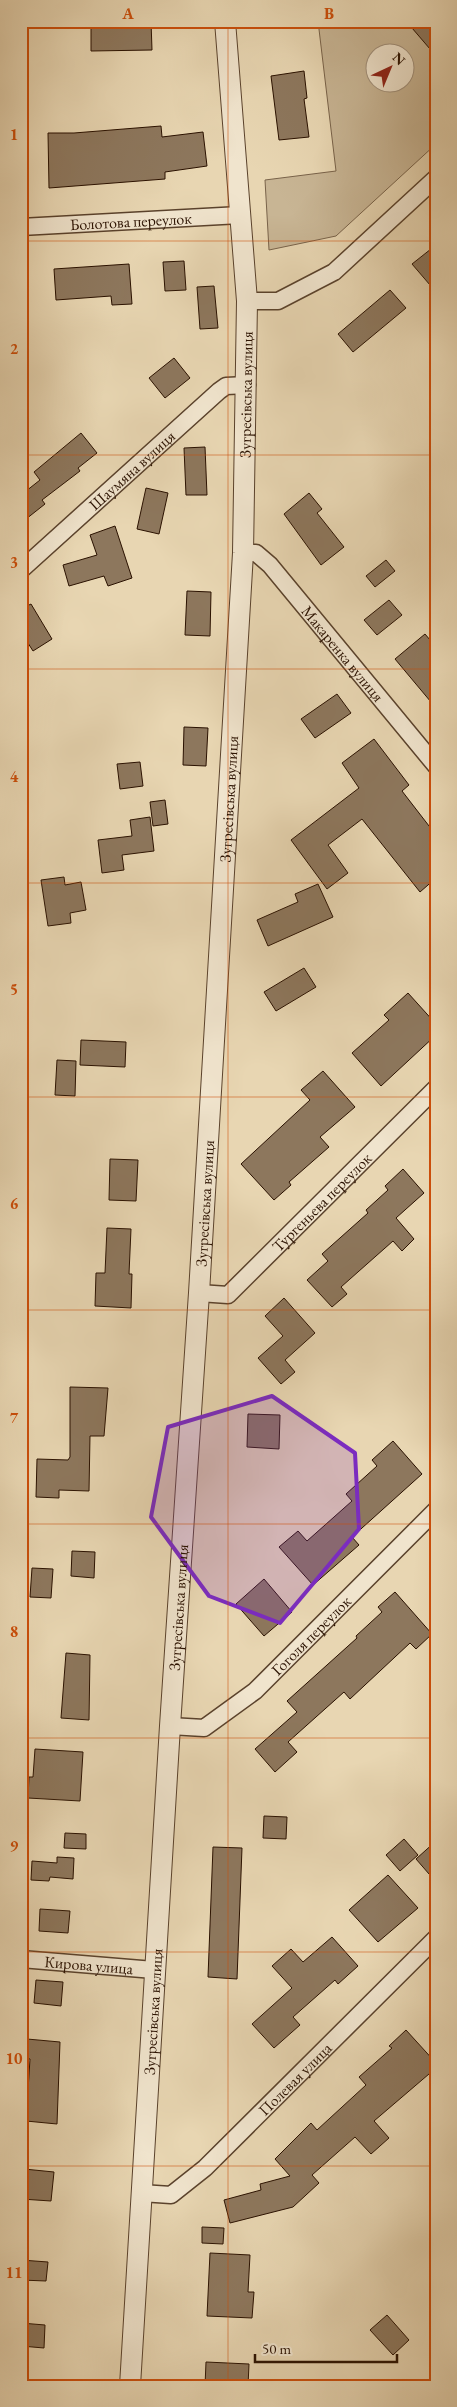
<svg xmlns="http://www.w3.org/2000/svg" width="457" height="2407" font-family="'EB Garamond',serif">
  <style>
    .green { fill: #c8b594; stroke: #79634a; fill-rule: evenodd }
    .building { fill: #8d775d; stroke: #2a1100 }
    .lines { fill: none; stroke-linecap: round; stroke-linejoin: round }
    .minor-casing { stroke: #5a422c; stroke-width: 19 }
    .tertiary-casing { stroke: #5a422c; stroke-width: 22 }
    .minor { stroke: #f0e4cd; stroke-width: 16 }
    .tertiary { stroke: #f0e4cd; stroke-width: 20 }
    .marked { fill: #7b2cbf; fill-opacity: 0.2; stroke: #7b2cbf; stroke-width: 4; stroke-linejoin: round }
    .grid { fill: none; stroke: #cc4e0a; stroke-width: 1; stroke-opacity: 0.55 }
    .labels { text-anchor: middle; stroke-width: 4; stroke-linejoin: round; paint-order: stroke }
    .street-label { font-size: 16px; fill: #2a1100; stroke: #f0e4cd }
    .neatline { fill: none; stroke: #cc4e0a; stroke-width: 2 }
    .grid-label { font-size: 16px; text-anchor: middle; font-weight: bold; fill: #cc4e0a }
  </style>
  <rect width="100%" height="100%" fill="#e8d6b2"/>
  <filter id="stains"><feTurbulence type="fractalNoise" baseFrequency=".004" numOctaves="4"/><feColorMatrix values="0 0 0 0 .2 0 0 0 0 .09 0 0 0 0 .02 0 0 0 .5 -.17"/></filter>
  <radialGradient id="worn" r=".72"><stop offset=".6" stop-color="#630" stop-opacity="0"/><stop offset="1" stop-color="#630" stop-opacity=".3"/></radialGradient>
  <path class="green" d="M 318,21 L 436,21 L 436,144 L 336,236 L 269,250 L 265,180 L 336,171 ZM 374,52 L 404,52 L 404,82 L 374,82 Z"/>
  <g class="building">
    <path d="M 91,21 L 151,21 L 152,50 L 91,51 Z"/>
    <path d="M 406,21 L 436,21 L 436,56 Z"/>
    <path d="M 304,71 L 307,98 L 304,99 L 309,137 L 279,140 L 271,76 Z"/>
    <path d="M 161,126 L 162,137 L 203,132 L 207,166 L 165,172 L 165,179 L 49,188 L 48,133 L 74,133 Z"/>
    <path d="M 436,245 L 436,292 L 412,264 Z"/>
    <path d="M 184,261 L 186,290 L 165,291 L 163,262 Z"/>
    <path d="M 129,264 L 132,304 L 112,305 L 111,296 L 56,300 L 54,269 Z"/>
    <path d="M 214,286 L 218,328 L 200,329 L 197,287 Z"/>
    <path d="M 390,290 L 406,308 L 353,352 L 338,334 Z"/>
    <path d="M 174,358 L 190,378 L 165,398 L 149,378 Z"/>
    <path d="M 81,433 L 97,453 L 78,468 L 80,471 L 42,500 L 45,504 L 21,523 L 21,495 L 40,480 L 34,472 Z"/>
    <path d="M 205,447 L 207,495 L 186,495 L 184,448 Z"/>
    <path d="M 146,488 L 168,493 L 159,534 L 137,529 Z"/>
    <path d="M 309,493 L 322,509 L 317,513 L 344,547 L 321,565 L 284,514 Z"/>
    <path d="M 115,526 L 132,578 L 108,586 L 104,576 L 69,586 L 63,565 L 97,555 L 90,535 Z"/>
    <path d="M 386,560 L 395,571 L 375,587 L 366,576 Z"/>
    <path d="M 187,591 L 211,592 L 210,636 L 185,635 Z"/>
    <path d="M 389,600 L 402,615 L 377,635 L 364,620 Z"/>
    <path d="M 31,604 L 52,639 L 33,651 L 21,632 L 21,609 Z"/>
    <path d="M 425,634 L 436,647 L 436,708 L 395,659 Z"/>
    <path d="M 337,694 L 351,713 L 315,738 L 301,719 Z"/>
    <path d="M 184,727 L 208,728 L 206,766 L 183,765 Z"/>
    <path d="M 374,739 L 409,785 L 402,791 L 436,835 L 436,878 L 420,892 L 362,819 L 328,845 L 348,873 L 327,889 L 291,840 L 359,788 L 342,763 Z"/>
    <path d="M 140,762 L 143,786 L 120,789 L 117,764 Z"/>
    <path d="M 165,800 L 168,824 L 153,826 L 150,802 Z"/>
    <path d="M 150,817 L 154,851 L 122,855 L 124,870 L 102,873 L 98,840 L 132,836 L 130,820 Z"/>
    <path d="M 64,877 L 65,885 L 81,882 L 86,910 L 70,913 L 71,923 L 48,926 L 41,880 Z"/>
    <path d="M 318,884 L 333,917 L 268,946 L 257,920 L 298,902 L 295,894 Z"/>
    <path d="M 304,968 L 316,987 L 276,1011 L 264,992 Z"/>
    <path d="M 408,993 L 436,1024 L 436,1035 L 381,1086 L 352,1053 L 389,1020 L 384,1015 Z"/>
    <path d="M 81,1040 L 126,1042 L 125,1067 L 80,1065 Z"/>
    <path d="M 57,1060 L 76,1061 L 75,1096 L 55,1095 Z"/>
    <path d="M 323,1071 L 355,1107 L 320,1137 L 329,1147 L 289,1182 L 291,1185 L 274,1200 L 241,1164 L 310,1100 L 301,1090 Z"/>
    <path d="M 110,1159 L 138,1160 L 136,1201 L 109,1200 Z"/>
    <path d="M 403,1169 L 424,1193 L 396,1218 L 414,1239 L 402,1251 L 393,1241 L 341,1287 L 347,1294 L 332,1307 L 307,1280 L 328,1261 L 322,1254 L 368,1213 L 366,1210 L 388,1190 L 385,1186 Z"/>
    <path d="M 107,1228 L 131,1229 L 129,1274 L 132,1274 L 131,1308 L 95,1306 L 96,1273 L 105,1273 Z"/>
    <path d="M 284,1298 L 315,1333 L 285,1360 L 295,1372 L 281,1384 L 258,1358 L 283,1336 L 265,1316 Z"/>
    <path d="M 70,1387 L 108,1388 L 104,1436 L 90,1436 L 89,1491 L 59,1490 L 59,1498 L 36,1497 L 37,1459 L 68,1460 L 70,1457 Z"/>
    <path d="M 248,1414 L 280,1415 L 279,1449 L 247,1447 Z"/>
    <path d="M 393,1441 L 422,1474 L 352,1537 L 359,1545 L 313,1585 L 279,1547 L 298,1531 L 307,1541 L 352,1501 L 346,1494 L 377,1466 L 372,1460 Z"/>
    <path d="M 72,1551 L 95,1552 L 94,1578 L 71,1576 Z"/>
    <path d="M 32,1568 L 53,1569 L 51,1598 L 30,1597 Z"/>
    <path d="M 264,1579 L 292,1612 L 264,1636 L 236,1604 Z"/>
    <path d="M 395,1592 L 432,1634 L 416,1649 L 410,1643 L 350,1699 L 344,1692 L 288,1742 L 297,1752 L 275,1772 L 255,1749 L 297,1712 L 287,1701 L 357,1638 L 356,1636 L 382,1612 L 378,1607 Z"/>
    <path d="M 66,1653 L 90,1655 L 89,1720 L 61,1718 Z"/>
    <path d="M 35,1749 L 83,1752 L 80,1801 L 28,1798 L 29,1777 L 33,1777 Z"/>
    <path d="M 264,1816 L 287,1817 L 286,1839 L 263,1838 Z"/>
    <path d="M 65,1833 L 86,1834 L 86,1849 L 64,1848 Z"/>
    <path d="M 404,1839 L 418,1855 L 400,1871 L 386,1855 Z"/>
    <path d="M 436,1841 L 436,1882 L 416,1859 Z"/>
    <path d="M 213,1847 L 242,1848 L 237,1979 L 208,1977 Z"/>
    <path d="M 57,1857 L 74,1858 L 73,1879 L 50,1877 L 49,1881 L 31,1880 L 32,1861 L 57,1863 Z"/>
    <path d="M 388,1875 L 418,1908 L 378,1942 L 349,1910 Z"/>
    <path d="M 40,1909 L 70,1911 L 68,1933 L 39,1931 Z"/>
    <path d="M 332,1937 L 358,1966 L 338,1984 L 335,1980 L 293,2017 L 300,2025 L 274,2048 L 252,2024 L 292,1988 L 272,1966 L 291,1949 L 303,1962 Z"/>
    <path d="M 36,1980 L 63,1982 L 61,2006 L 34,2003 Z"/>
    <path d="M 406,2030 L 436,2063 L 436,2068 L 374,2121 L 389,2138 L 371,2154 L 355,2137 L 312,2175 L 319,2183 L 293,2207 L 230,2223 L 224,2200 L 261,2190 L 260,2184 L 290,2176 L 275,2159 L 311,2123 L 317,2130 L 366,2085 L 359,2077 L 392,2048 L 389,2046 Z"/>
    <path d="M 27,2039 L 60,2042 L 57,2124 L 26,2121 L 30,2059 L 25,2058 Z"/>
    <path d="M 24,2169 L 54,2172 L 51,2201 L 21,2199 Z"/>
    <path d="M 202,2227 L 224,2228 L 223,2244 L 202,2243 Z"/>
    <path d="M 210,2253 L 250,2255 L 248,2292 L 254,2292 L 252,2318 L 207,2316 Z"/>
    <path d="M 21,2260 L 48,2262 L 46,2281 L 21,2280 Z"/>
    <path d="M 387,2315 L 409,2340 L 393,2355 L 370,2330 Z"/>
    <path d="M 21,2323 L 45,2325 L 44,2348 L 21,2346 Z"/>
    <path d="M 206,2362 L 249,2364 L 248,2386 L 205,2386 Z"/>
  </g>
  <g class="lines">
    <g class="minor-casing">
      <g id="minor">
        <path id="s1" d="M 21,227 L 240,215"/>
        <path d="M 247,301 L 278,301 L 334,272 L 436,178"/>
        <path id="s2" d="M 243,553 L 256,553 L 270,565 L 436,766"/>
        <path id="s3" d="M 21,570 L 219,391 L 226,386 L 247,385"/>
        <path id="s4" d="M 199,1293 L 228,1295 L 436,1088"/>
        <path id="s5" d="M 170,1726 L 204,1728 L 255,1691 L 436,1510"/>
        <path id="s6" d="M 21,1959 L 154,1970"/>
        <path id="s7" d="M 141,2193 L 171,2195 L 205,2168 L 436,1938"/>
      </g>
    </g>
    <g class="tertiary-casing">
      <g id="tertiary">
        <path id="s8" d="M 130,2386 L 170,1726 L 199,1293 L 243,553 L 247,301 L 225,21"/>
      </g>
    </g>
    <use href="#minor" class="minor"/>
    <use href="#tertiary" class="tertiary"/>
  </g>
  <path class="marked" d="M 272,1396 L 355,1453 L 359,1529 L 280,1623 L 209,1596 L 151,1517 L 168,1427 Z"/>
  <path class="grid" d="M 228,21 L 228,2386M 21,241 L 436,241M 21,455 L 436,455M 21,669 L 436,669M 21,883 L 436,883M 21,1097 L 436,1097M 21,1310 L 436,1310M 21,1524 L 436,1524M 21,1738 L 436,1738M 21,1952 L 436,1952M 21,2166 L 436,2166"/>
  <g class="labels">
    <g class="street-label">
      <text dy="6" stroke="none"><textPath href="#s1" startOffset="110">Болотова переулок</textPath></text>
      <text dy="6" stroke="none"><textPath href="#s8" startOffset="1995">Зугресівська вулиця</textPath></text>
      <text dy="6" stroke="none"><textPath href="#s3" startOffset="149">Шаумяна вулиця</textPath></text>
      <text dy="6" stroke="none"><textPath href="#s2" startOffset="146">Макаренка вулиця</textPath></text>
      <text dy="6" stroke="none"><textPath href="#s8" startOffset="1590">Зугресівська вулиця</textPath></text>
      <text dy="6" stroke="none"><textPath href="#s4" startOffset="161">Тургеньева переулок</textPath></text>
      <text dy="6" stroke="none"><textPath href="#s8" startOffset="1185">Зугресівська вулиця</textPath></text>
      <text dy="6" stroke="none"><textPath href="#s8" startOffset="780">Зугресівська вулиця</textPath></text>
      <text dy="6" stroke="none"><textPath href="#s5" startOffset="176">Гоголя переулок</textPath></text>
      <text dy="6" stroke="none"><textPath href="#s6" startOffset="68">Кирова улица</textPath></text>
      <text dy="6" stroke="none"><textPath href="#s8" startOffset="375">Зугресівська вулиця</textPath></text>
      <text dy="6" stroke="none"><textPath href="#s7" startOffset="200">Полевая улица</textPath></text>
    </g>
  </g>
  <rect width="457" height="2407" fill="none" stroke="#e8d6b2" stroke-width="55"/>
  <g transform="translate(390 68) rotate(44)"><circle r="24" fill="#f0e4cd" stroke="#a1907b"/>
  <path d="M0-4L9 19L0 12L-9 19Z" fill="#8f2418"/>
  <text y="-8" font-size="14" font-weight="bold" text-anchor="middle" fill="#2a1100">N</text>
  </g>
  <path d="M255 2354v8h142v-8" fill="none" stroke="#2a1100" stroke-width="2.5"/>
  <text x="262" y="2354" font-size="15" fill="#2a1100" stroke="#f0e4cd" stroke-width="4" paint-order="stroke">50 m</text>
  <rect x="28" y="28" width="402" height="2352" class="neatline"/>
  <g class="grid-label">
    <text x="128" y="19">A</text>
    <text x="329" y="19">B</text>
    <text x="14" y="140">1</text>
    <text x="14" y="354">2</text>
    <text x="14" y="568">3</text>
    <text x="14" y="782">4</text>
    <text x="14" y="995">5</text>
    <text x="14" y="1209">6</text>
    <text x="14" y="1423">7</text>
    <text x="14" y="1637">8</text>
    <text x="14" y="1851">9</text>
    <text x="14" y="2064">10</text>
    <text x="14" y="2278">11</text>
  </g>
  <rect width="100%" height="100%" filter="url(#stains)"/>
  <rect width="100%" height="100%" fill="url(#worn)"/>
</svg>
